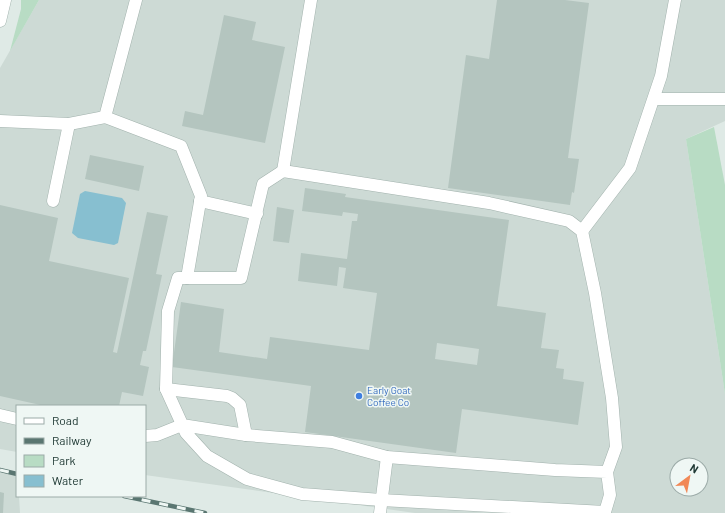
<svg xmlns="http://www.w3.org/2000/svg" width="725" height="513" font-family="Barlow,sans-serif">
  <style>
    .built { fill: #cddad5; fill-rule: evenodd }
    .green { fill: #b8dcc4 }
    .water { fill: #87bfd0 }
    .building { fill: #b4c5bf; fill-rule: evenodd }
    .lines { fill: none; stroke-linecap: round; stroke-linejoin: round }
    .minor-casing { stroke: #a2b2ad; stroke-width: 13 }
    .minor { stroke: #fff; stroke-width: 12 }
    .rail-casing { stroke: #5a7671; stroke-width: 4.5 }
    .rail { stroke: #eff7f4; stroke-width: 3; stroke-dasharray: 9; stroke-linecap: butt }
    .shop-dot { fill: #3f7fe0; stroke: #eff7f4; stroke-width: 1.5 }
    .labels { text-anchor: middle; stroke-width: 3; stroke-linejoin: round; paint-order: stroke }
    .shop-label { font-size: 10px; fill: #366cbe; stroke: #eff7f4; text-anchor: start }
  </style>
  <rect width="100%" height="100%" fill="#dfeae6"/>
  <g class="built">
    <path d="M 39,0 L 725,0 L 725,121 L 686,139 L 725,394 L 725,513 L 415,513 L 145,475 L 145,406 L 17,406 L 17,452 L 0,449 L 0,68 ZM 677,465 L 701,465 L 701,489 L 677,489 Z"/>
    <path d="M 0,473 L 17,474 L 17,496 L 19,496 L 20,513 L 0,513 Z"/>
  </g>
  <g class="green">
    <path d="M 21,0 L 39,0 L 10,51 L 21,9 Z"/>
    <path d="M 714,127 L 725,185 L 725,394 L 686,139 Z"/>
  </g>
  <path class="water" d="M 85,191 L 122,198 L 126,203 L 118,243 L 114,245 L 78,238 L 72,233 L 80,194 Z"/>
  <g class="building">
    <path d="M 497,0 L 565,0 L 589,3 L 568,158 L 579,159 L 574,193 L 572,192 L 570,205 L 448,188 L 466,55 L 489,59 Z"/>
    <path d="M 224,15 L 256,22 L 252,40 L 285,47 L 265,143 L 182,126 L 185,111 L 203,115 Z"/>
    <path d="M 90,155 L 144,166 L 139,191 L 85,179 Z"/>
    <path d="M 305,188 L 346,194 L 345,197 L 509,220 L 497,306 L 546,313 L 541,348 L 559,350 L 556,368 L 564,369 L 563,379 L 584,382 L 578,425 L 462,409 L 456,453 L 305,432 L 311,386 L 172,367 L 181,302 L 224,309 L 219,352 L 267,359 L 270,337 L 369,350 L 377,293 L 343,288 L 346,268 L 339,267 L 337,286 L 298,281 L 301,253 L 347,259 L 352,221 L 357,221 L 358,214 L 343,212 L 342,216 L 302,211 ZM 437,343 L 479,349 L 477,365 L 435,359 Z"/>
    <path d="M 0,205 L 58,218 L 49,261 L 129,278 L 113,352 L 117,353 L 147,212 L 168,216 L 156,274 L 162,275 L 146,351 L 143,351 L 140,365 L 149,367 L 143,396 L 122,392 L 119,406 L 45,406 L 0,396 Z"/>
    <path d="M 277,207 L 294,210 L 289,243 L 273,241 Z"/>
    <path d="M 0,492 L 4,493 L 3,513 L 0,513 Z"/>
  </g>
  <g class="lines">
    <g class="minor-casing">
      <g id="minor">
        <path d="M 0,21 L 5,0"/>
        <path d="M 654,99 L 725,99"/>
        <path d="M 105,117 L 181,146 L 201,196 L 187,278"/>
        <path d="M 0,121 L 69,124 L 105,117 L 136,0"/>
        <path d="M 283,171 L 311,0"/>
        <path d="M 53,201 L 69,124"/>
        <path d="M 200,201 L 257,214"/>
        <path d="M 582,231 L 630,168 L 661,76 L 675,0"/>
        <path d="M 166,389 L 227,396 L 232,398 L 240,405 L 246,435"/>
        <path d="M 0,415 L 17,419"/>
        <path d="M 145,436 L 157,435 L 182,425 L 246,435 L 332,442 L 387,457 L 555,470 L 607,472 L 610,495 L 605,512 L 381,500 L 302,494 L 247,479 L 207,456 L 186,433 L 166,389 L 168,311 L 178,278 L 241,278 L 263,184 L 283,171 L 489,203 L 569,221 L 582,231 L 595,293 L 612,398 L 616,447 L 607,472"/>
        <path d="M 380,513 L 387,457"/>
      </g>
    </g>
    <use href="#minor" class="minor"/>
    <g class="rail-casing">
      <g id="rail">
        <path d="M 0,470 L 17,474"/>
        <path d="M 124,496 L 205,513"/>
      </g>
    </g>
    <use href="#rail" class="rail"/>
  </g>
  <circle class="shop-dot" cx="359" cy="396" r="4"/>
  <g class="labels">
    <g class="shop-label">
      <text x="367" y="394">Early Goat<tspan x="367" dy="12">Coffee Co</tspan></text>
    </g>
  </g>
  <rect x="16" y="405" width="130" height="92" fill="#eff7f4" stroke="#9caba8"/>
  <rect x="24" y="418" width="20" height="6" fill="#ffffff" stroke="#9caba8"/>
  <text x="52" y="425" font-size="12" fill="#203a35">Road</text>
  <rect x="24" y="438" width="20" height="6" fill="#5a7671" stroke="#9caba8"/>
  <text x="52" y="445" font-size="12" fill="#203a35">Railway</text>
  <rect x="24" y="455" width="20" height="12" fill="#b8dcc4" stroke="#9caba8"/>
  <text x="52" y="465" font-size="12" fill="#203a35">Park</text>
  <rect x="24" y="475" width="20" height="12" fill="#87bfd0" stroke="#9caba8"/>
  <text x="52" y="485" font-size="12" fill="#203a35">Water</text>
  <g transform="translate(689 477) rotate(32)"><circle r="19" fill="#eff7f4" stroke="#9caba8"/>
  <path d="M0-3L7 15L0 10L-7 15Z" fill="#f18856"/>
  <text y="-6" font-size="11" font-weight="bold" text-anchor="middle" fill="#203a35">N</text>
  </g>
</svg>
